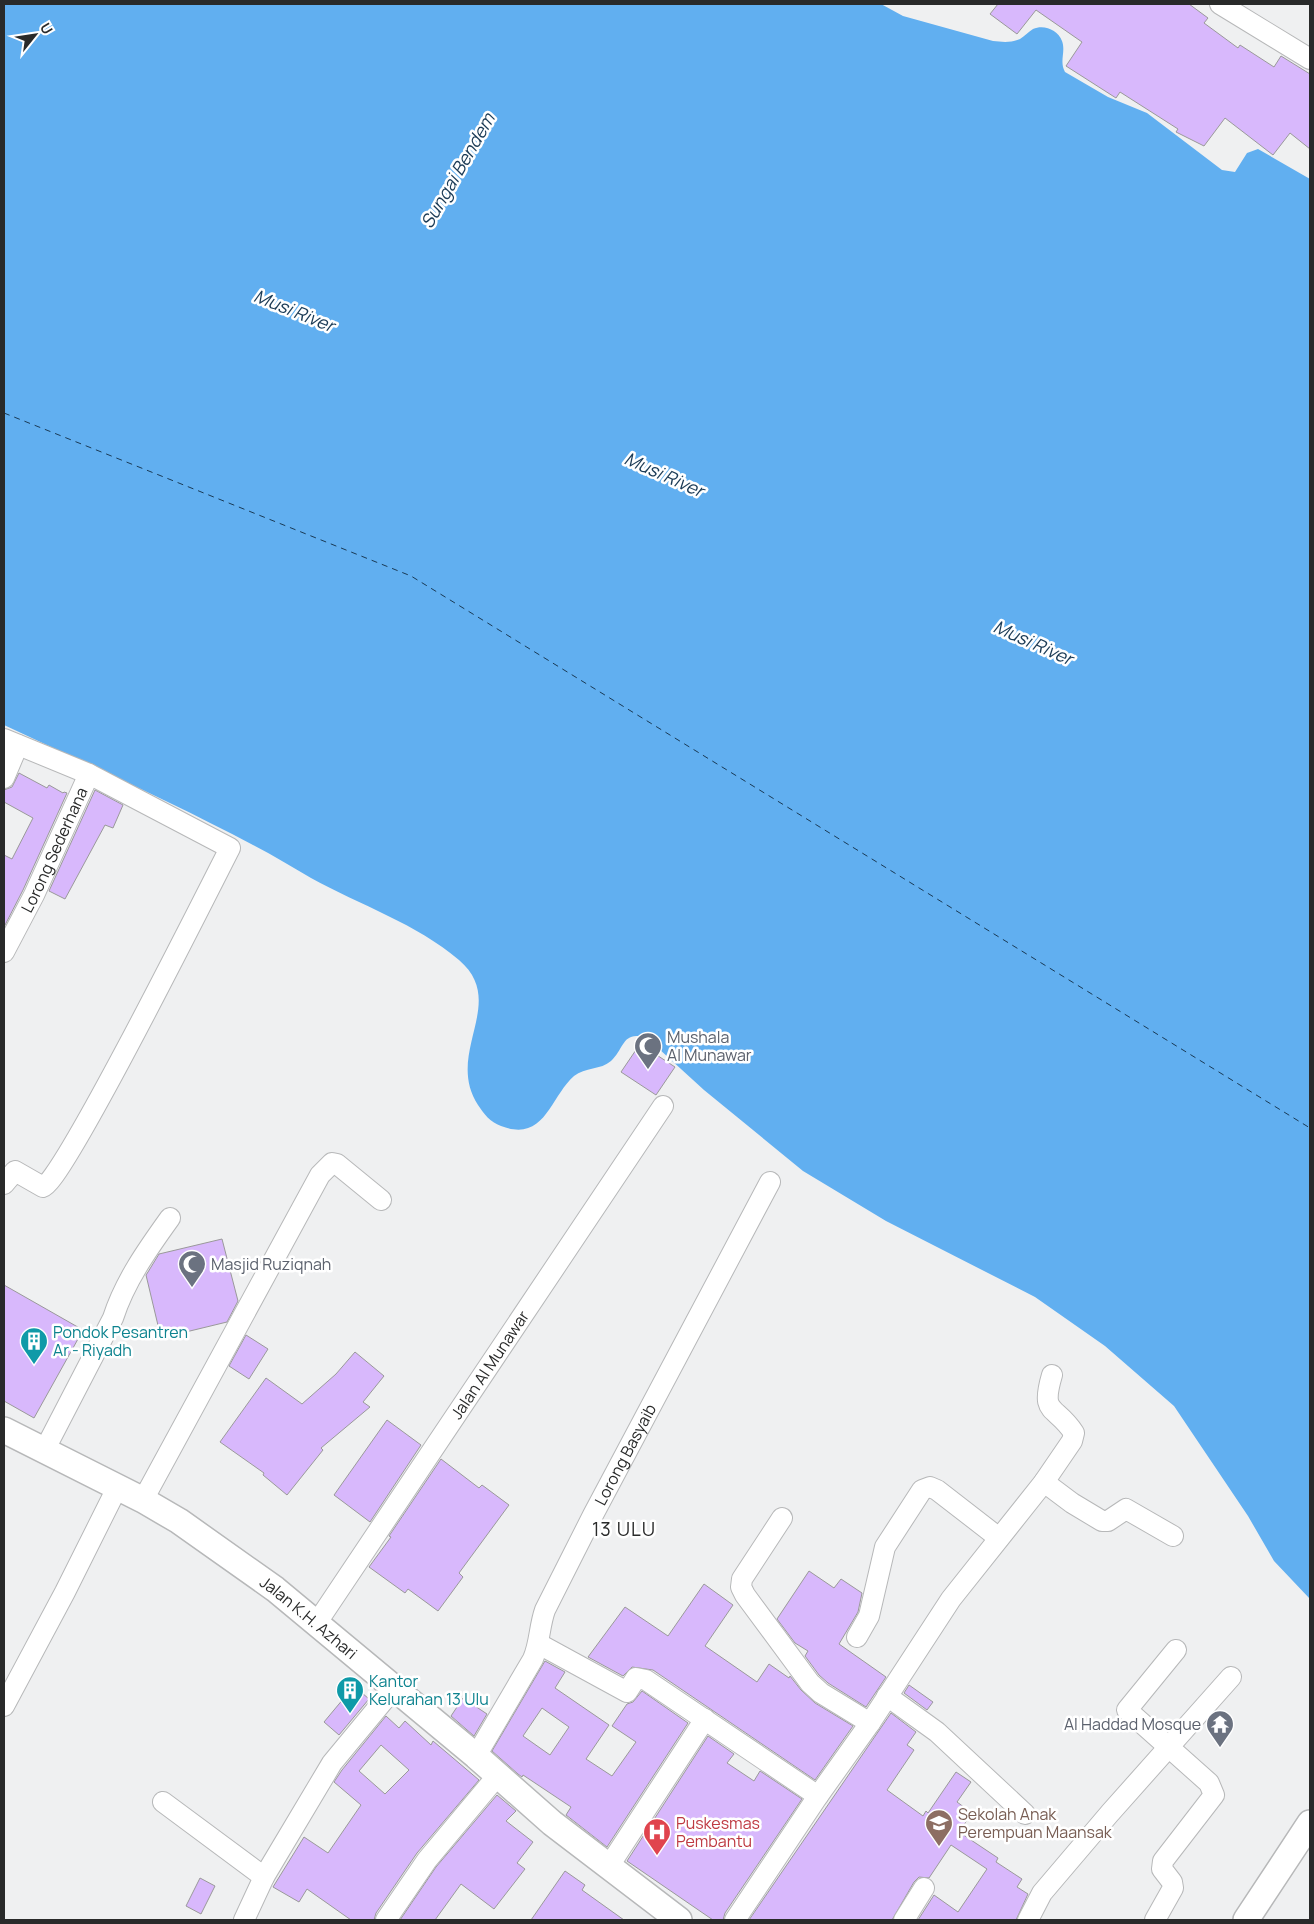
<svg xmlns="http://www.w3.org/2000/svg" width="1314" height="1924" font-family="Manrope,sans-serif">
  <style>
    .water { fill: #61aff0 }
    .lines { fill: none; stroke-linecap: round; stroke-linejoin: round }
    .ferry { stroke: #1a3a55; stroke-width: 1; stroke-dasharray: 6 5; stroke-linecap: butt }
    .building { fill: #d8b8fc; stroke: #9a999a; fill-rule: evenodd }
    .minor-casing { stroke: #b7b8b9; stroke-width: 22 }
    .tertiary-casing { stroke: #b7b8b9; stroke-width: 28 }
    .minor { stroke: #fff; stroke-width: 20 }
    .tertiary { stroke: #fff; stroke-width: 25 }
    .labels { text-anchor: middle; stroke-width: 5; stroke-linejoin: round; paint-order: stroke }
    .street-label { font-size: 16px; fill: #292a2a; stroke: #fff }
    .worship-label { font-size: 16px; fill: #5b616d; stroke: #fff; text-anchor: start }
    .culture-label { font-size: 16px; fill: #0d838f; stroke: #fff; text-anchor: start }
    .education-label { font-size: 16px; fill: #785e54; stroke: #fff; text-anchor: start }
    .health-label { font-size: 16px; fill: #be3a42; stroke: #fff; text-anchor: start }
    .water-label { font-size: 18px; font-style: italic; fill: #1a3a55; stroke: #fff }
    .quarter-label { font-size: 19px; letter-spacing: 1px; fill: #292a2a; stroke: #fff }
  </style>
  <rect width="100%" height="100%" fill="#eff0f1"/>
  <path class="water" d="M 4,4 L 881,4 L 903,16 L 993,41 C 1002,42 1011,43 1020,39 C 1025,36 1028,32 1033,29 C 1044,24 1058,30 1062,41 C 1066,52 1059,61 1065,72 L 1108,97 L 1147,113 L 1222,170 L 1235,172 L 1247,153 L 1258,149 L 1310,179 L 1310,1599 L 1274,1561 L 1248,1516 L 1174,1406 L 1105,1346 L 1035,1297 L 886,1221 L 803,1171 L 704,1090 L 647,1038 C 622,1030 625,1048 611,1061 C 601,1070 585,1067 574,1076 C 550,1097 545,1143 501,1126 C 490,1122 484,1114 478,1105 C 444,1052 509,1003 459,960 C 417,924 360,905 311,878 C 292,867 273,855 253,845 C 172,802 87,764 4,725 Z"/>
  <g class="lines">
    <path class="ferry" d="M 4,413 L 411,576 L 1310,1128"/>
  </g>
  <g class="building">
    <path d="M 998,4 L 1189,4 L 1208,18 L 1204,23 L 1238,48 L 1240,45 L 1274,67 L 1281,56 L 1310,74 L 1310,149 L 1290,133 L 1273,155 L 1225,118 L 1204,146 L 1176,132 L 1178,129 L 1120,92 L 1116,98 L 1066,66 L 1082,42 L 1036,10 L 1017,34 L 990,14 Z"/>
    <path d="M 19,773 L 47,788 L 49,785 L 63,793 L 64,792 L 67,793 L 23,890 L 4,927 L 4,855 L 12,859 L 33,818 L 4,802 L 4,790 L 12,787 Z"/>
    <path d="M 95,790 L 123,805 L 113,828 L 105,825 L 65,899 L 49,891 Z"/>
    <path d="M 640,1044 L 675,1067 L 656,1095 L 621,1072 Z"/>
    <path d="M 222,1239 L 238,1301 L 227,1322 L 161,1338 L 146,1275 L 148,1272 L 159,1254 Z"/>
    <path d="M 4,1285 L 83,1330 L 34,1418 L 4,1401 Z"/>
    <path d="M 246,1335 L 268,1349 L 249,1379 L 229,1366 Z"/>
    <path d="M 355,1352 L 384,1376 L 363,1402 L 370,1407 L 321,1448 L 323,1450 L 287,1495 L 263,1475 L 264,1473 L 220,1442 L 266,1378 L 302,1404 L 336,1374 Z"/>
    <path d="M 387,1420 L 421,1445 L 370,1522 L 334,1495 Z"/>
    <path d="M 441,1459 L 479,1488 L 482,1485 L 509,1505 L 459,1573 L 463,1577 L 438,1611 L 408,1589 L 405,1593 L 369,1567 L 391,1537 L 389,1536 Z"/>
    <path d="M 809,1571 L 834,1588 L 841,1579 L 862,1593 L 858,1612 L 839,1644 L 886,1677 L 866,1707 L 828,1683 L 819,1675 L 805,1656 L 808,1651 L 795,1643 L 777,1619 Z"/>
    <path d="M 704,1584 L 733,1605 L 705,1646 L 757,1682 L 769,1664 L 789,1678 L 790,1676 L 801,1690 L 815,1703 L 853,1726 L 815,1780 L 653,1670 L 632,1667 L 623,1676 L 588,1657 L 625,1607 L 668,1636 Z"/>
    <path d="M 545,1661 L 565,1672 L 555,1688 L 609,1725 L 586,1759 L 612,1776 L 636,1742 L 612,1726 L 627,1704 L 633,1702 L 642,1691 L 688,1723 L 607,1847 L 566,1815 L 571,1807 L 523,1775 L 522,1777 L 518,1774 L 492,1751 ZM 542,1708 L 569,1727 L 550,1755 L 523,1736 Z"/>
    <path d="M 909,1685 L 933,1702 L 927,1710 L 904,1693 Z"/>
    <path d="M 354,1686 L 369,1699 L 339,1735 L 324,1722 Z"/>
    <path d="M 463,1698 L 487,1714 L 474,1736 L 451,1716 Z"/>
    <path d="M 891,1713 L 916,1732 L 907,1745 L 914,1750 L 887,1790 L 923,1816 L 926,1811 L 928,1813 L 956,1772 L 971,1782 L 957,1802 L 972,1813 L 959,1832 L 998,1858 L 996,1862 L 1022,1879 L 1017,1887 L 1028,1894 L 1016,1920 L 918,1920 L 934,1895 L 958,1912 L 987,1869 L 951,1845 L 929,1878 L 919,1877 L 914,1882 L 892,1920 L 749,1920 Z"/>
    <path d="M 386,1716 L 399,1728 L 405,1721 L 431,1745 L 433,1741 L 479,1780 L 417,1853 L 376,1913 L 374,1920 L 351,1920 L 307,1889 L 299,1902 L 273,1887 L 304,1837 L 328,1853 L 361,1805 L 334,1782 L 342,1770 ZM 381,1745 L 409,1770 L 385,1794 L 359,1771 Z"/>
    <path d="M 708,1736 L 734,1754 L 727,1763 L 754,1781 L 760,1771 L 802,1799 L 725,1913 L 723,1920 L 713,1920 L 627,1861 Z"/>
    <path d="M 497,1795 L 516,1811 L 506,1821 L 533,1842 L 517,1863 L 525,1869 L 494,1909 L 461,1884 L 435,1920 L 400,1920 L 436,1867 Z"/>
    <path d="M 565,1871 L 585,1885 L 582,1890 L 624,1920 L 531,1920 Z"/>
    <path d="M 200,1878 L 215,1886 L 201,1914 L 186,1906 Z"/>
  </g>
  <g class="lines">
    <g class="minor-casing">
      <g id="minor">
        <path d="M 1220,4 L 1310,59"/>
        <path d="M 4,739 L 89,774 L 230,848 C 210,887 62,1183 43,1187 L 15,1171 L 4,1184"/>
        <path d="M 4,778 L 18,745"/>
        <path id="s1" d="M 4,952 L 34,895 L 89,774"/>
        <path d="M 44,1451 L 113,1318 C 125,1281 147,1250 170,1218"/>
        <path d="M 1044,1482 L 1072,1503 L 1102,1521 L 1108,1521 L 1126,1509 L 1173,1536"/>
        <path d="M 143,1500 L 320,1175 L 332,1163 L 337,1164 L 381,1200"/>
        <path d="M 782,1518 L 742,1579 L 741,1587 L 745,1595 L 810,1683 L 821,1693 L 870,1723"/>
        <path id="s2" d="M 316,1624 L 663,1106"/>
        <path d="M 857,1637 L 869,1616 L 885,1547 L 922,1490 L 930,1487 L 937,1490 L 999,1538"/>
        <path d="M 539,1644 L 627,1692 L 636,1678 L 646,1680 L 818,1796"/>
        <path d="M 887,1696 L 937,1732 L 1025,1814"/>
        <path d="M 4,1706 L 65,1592 L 117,1488"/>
        <path id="s3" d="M 476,1756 L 533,1659 C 540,1643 539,1627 545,1610 L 593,1515 L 770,1182"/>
        <path d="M 163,1802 L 264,1877"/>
        <path d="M 609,1866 L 705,1719"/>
        <path d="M 244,1920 L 264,1877 L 332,1763 L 394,1688"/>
        <path d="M 386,1920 L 427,1860 L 498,1775"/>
        <path d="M 735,1920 L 818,1796 L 870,1723 L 951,1599 L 1044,1482 L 1072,1441 L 1074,1433 C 1055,1404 1040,1416 1052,1375"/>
        <path d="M 904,1920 L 924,1888"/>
        <path d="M 1028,1920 L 1042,1893 L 1110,1813 L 1231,1677"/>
        <path d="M 1155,1920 L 1173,1888 L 1172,1882 L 1162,1869 L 1163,1861 L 1214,1795 L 1209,1783 L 1127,1710 L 1176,1650"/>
      </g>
    </g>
    <g class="tertiary-casing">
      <g id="tertiary">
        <path id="s4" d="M 4,1430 L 143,1500 L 179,1521 L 275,1589 L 476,1756 L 552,1823 L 679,1920"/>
        <path d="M 1246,1920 L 1310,1823"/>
      </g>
    </g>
    <use href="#minor" class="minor"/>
    <use href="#tertiary" class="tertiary"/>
  </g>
  <defs>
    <g id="mosque-pin" transform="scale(1.4375)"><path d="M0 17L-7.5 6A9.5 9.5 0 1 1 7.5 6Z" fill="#6b7280" stroke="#fff"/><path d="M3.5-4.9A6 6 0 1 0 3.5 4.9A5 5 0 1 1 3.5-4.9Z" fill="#fff"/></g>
    <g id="building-pin" transform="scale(1.4375)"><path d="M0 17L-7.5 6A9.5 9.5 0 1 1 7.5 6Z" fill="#0f9aa8" stroke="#fff"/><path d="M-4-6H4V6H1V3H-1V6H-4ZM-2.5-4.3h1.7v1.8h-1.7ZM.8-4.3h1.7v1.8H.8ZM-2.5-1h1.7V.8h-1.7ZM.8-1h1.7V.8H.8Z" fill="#fff"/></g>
    <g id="temple-pin" transform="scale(1.4375)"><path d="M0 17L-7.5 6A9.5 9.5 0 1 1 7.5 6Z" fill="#6b7280" stroke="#fff"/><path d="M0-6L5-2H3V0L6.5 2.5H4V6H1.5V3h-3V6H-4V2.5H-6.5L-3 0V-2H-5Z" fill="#fff"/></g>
    <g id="school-pin" transform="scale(1.4375)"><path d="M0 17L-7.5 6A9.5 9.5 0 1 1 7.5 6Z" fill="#8d6e63" stroke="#fff"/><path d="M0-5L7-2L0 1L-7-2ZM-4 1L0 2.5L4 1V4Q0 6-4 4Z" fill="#fff"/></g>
    <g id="hospital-pin" transform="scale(1.4375)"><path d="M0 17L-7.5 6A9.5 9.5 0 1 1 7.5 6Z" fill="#e0444e" stroke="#fff"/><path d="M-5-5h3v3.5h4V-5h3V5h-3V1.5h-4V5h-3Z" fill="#fff"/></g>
  </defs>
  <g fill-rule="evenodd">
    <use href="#mosque-pin" x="648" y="1046"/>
    <use href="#mosque-pin" x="192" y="1264"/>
    <use href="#building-pin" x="34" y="1341"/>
    <use href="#building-pin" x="350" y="1690"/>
    <use href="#temple-pin" x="1220" y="1724"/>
    <use href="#school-pin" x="939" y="1823"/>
    <use href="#hospital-pin" x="657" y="1832"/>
  </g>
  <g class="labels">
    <g class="street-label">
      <text dy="6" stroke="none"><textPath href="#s1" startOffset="114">Lorong Sederhana</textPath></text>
      <text dy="6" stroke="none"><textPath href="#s2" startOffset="312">Jalan Al Munawar</textPath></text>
      <text dy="6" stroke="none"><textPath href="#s3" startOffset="338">Lorong Basyaib</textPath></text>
      <text dy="6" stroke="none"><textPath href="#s4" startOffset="359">Jalan K.H. Azhari</textPath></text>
    </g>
    <g class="worship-label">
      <text x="667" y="1043">Mushala<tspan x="667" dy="18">Al Munawar</tspan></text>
      <text x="211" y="1270">Masjid Ruziqnah</text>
      <text x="1201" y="1730" text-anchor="end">Al Haddad Mosque</text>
    </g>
    <g class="culture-label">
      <text x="53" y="1338">Pondok Pesantren<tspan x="53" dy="18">Ar - Riyadh</tspan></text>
      <text x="369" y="1687">Kantor<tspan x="369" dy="18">Kelurahan 13 Ulu</tspan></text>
    </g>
    <g class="education-label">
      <text x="958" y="1820">Sekolah Anak<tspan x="958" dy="18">Perempuan Maansak</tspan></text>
    </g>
    <g class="health-label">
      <text x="676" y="1829">Puskesmas<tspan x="676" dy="18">Pembantu</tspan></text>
    </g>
    <g class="water-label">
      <text transform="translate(458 171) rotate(-60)" y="6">Sungai Bendem</text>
      <text transform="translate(294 311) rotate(22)" y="6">Musi River</text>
      <text transform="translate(664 475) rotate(24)" y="6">Musi River</text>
      <text transform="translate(1033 643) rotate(24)" y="6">Musi River</text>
    </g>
    <g class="quarter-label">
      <text x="624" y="1536">13 ULU</text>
    </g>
  </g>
  <rect width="1314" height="1924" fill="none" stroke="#292a2a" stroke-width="10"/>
  <g transform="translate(35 35) rotate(60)" stroke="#ffffff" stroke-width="4" paint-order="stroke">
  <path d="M0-4L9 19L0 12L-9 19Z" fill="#292a2a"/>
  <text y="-8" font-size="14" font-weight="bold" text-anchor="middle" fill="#292a2a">U</text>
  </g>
</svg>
